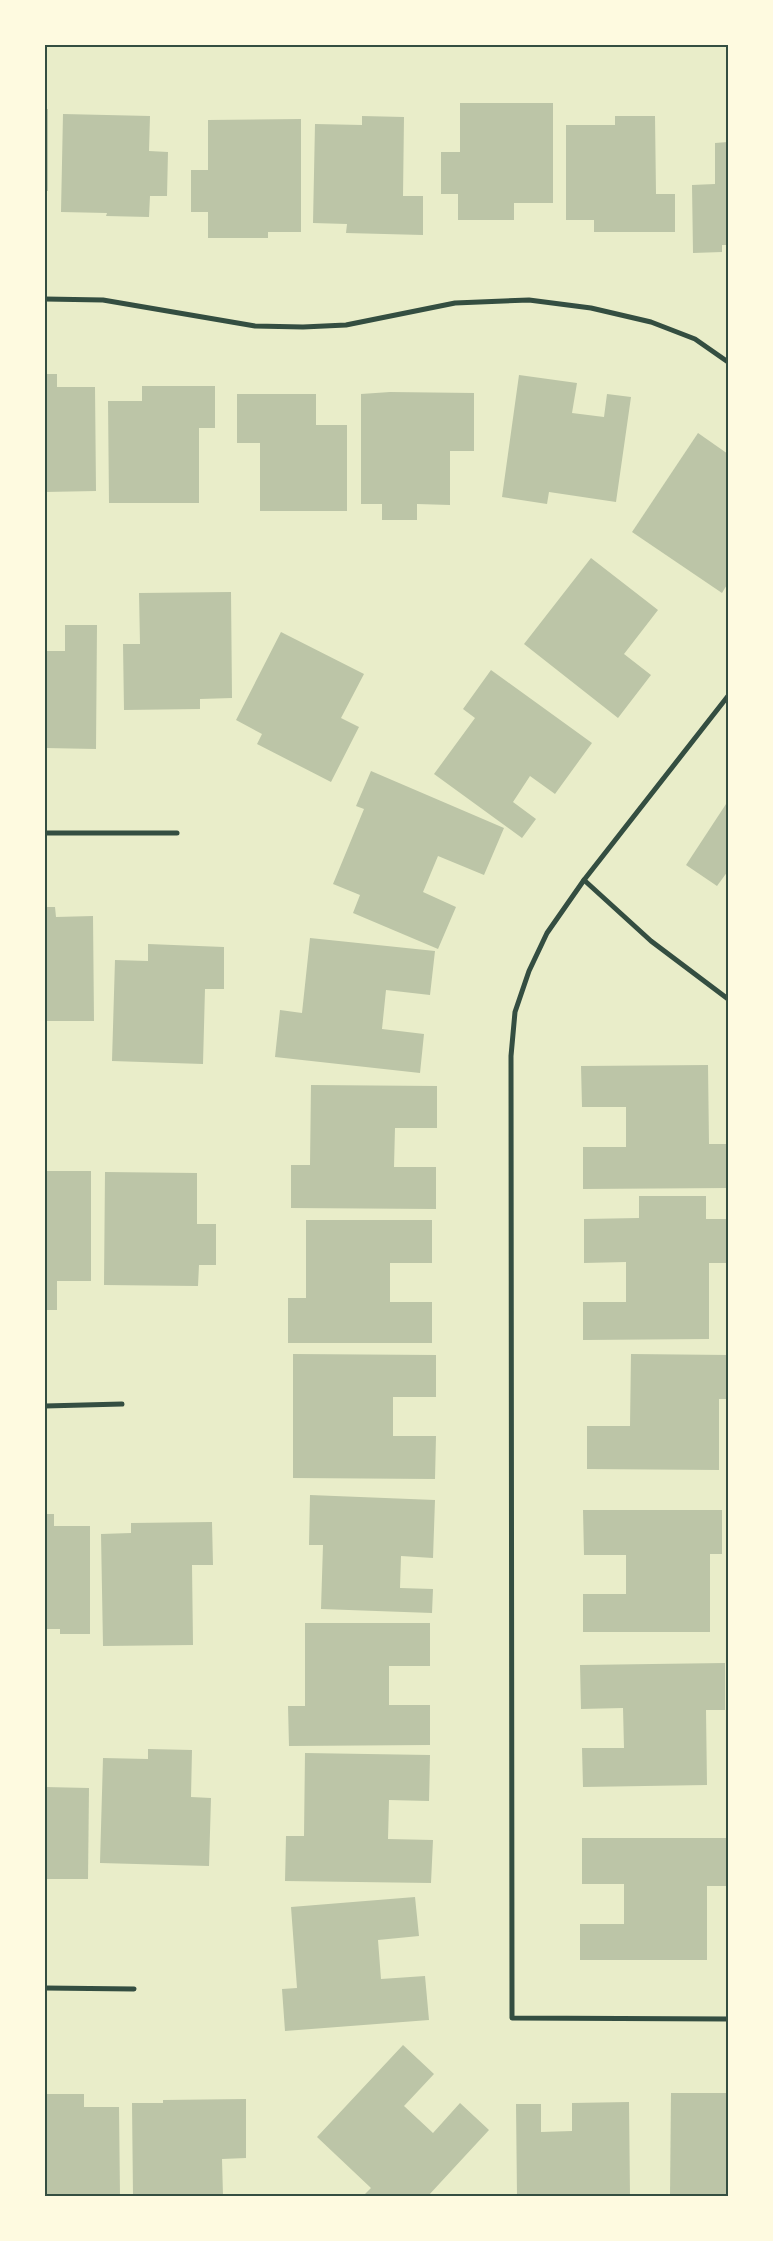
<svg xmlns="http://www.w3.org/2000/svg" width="773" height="2241" font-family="'Open Sans',sans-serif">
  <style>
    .building { fill: #bcc5a7 }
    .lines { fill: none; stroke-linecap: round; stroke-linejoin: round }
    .minor { stroke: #344e41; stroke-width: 5 }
    .neatline { fill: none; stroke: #344e41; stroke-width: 2 }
  </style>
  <rect width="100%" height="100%" fill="#e9edc9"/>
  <g class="building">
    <path d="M 460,103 L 553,103 L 553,203 L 514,203 L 514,220 L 458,220 L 458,194 L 441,194 L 441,152 L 460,152 Z"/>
    <rect x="45" y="109" width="3" height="82"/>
    <path d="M 63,114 L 150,116 L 149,151 L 168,152 L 167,196 L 150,196 L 149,217 L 106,216 L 107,213 L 61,212 Z"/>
    <path d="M 362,116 L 404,117 L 403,196 L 423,196 L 423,235 L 346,233 L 347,224 L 313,223 L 315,124 L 362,125 Z"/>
    <path d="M 615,116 L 655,116 L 656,194 L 675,194 L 675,232 L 594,232 L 594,220 L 566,220 L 566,125 L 615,125 Z"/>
    <path d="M 301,119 L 301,232 L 268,232 L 268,238 L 208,238 L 208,212 L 191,212 L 191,170 L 208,170 L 208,120 Z"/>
    <path d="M 728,142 L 728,245 L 722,245 L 722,252 L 693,253 L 692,185 L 715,184 L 715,143 Z"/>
    <path d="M 45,374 L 57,374 L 57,387 L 95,387 L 96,491 L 45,492 Z"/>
    <path d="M 519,375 L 577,383 L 572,413 L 604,417 L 607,394 L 631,397 L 616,502 L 549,492 L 547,504 L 502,497 Z"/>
    <path d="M 142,386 L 215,386 L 215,428 L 199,428 L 199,503 L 109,503 L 108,401 L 142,401 Z"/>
    <path d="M 390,392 L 474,393 L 474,451 L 450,451 L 450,505 L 417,504 L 417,520 L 382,520 L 382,504 L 361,504 L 361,394 Z"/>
    <path d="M 237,394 L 316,394 L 316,425 L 347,425 L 347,511 L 260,511 L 260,443 L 237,443 Z"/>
    <path d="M 698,433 L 728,454 L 728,583 L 722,593 L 632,532 Z"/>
    <path d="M 591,558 L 658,610 L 624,654 L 651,675 L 618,718 L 524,644 Z"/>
    <path d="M 231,592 L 232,698 L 200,699 L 200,709 L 124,710 L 123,644 L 140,644 L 139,593 Z"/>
    <path d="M 65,625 L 97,625 L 96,749 L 45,748 L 45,651 L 65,651 Z"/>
    <path d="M 281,632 L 364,674 L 341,718 L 359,727 L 331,782 L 257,744 L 262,734 L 236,720 Z"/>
    <path d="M 491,670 L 592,743 L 555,794 L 530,776 L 513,802 L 536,819 L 522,838 L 434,774 L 475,718 L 463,709 Z"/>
    <path d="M 371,771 L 504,828 L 484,875 L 438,856 L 423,892 L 456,907 L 438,949 L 353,913 L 360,895 L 333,884 L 364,809 L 356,806 Z"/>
    <path d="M 728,801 L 728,871 L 717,886 L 686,865 Z"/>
    <path d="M 45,907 L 55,907 L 56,917 L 93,916 L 94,1021 L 45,1021 Z"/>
    <path d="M 310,938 L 435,951 L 430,995 L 386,990 L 382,1029 L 424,1034 L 420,1073 L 275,1057 L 280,1010 L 302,1013 Z"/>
    <path d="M 148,944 L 224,947 L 224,989 L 205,989 L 203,1064 L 112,1061 L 115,960 L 148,961 Z"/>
    <path d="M 708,1065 L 709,1144 L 728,1144 L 728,1188 L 583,1189 L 583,1147 L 626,1147 L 626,1107 L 582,1107 L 581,1066 Z"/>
    <path d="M 311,1085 L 437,1086 L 437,1128 L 395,1128 L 394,1167 L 436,1167 L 436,1209 L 291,1208 L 291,1165 L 310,1165 Z"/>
    <path d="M 45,1171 L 91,1171 L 91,1281 L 57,1281 L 57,1310 L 45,1310 Z"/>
    <path d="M 105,1172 L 197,1173 L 197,1224 L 216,1224 L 216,1265 L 199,1265 L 198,1286 L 104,1285 Z"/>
    <path d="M 639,1196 L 706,1196 L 706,1219 L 728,1219 L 728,1263 L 709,1263 L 709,1339 L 583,1340 L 583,1302 L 626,1302 L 626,1262 L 584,1263 L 584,1219 L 639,1218 Z"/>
    <path d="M 306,1220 L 432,1220 L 432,1263 L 390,1263 L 390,1302 L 432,1302 L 432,1343 L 288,1343 L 288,1298 L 306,1298 Z"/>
    <path d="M 293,1354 L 436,1355 L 436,1397 L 393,1397 L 393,1436 L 436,1436 L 435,1479 L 293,1478 Z"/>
    <path d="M 631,1354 L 728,1355 L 728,1399 L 719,1399 L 719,1470 L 587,1469 L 587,1426 L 630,1426 Z"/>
    <path d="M 310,1495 L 435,1500 L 433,1558 L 401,1556 L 400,1588 L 433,1589 L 432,1613 L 321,1609 L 323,1545 L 309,1545 Z"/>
    <path d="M 583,1510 L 722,1510 L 722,1554 L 710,1554 L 710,1632 L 583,1632 L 583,1594 L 626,1594 L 626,1555 L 584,1555 Z"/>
    <path d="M 45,1514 L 54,1514 L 54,1526 L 90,1526 L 90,1634 L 60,1634 L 60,1629 L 45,1629 Z"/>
    <path d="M 212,1522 L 213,1565 L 192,1565 L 193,1645 L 103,1646 L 101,1534 L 131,1533 L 131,1523 Z"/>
    <path d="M 305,1623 L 430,1623 L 430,1666 L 389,1666 L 389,1705 L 430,1705 L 430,1745 L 289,1746 L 288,1706 L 305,1706 Z"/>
    <path d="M 725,1663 L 725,1710 L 706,1710 L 707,1785 L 583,1787 L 582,1748 L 624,1748 L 623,1708 L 581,1709 L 580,1665 Z"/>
    <path d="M 148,1749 L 192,1750 L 191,1797 L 211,1798 L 209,1866 L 100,1863 L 103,1758 L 148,1759 Z"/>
    <path d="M 305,1753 L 430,1755 L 429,1801 L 389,1800 L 388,1839 L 433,1840 L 431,1883 L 285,1881 L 286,1836 L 304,1836 Z"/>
    <path d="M 45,1787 L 89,1788 L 88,1879 L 45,1879 Z"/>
    <path d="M 582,1838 L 726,1838 L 726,1886 L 707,1886 L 707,1960 L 580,1960 L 580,1924 L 624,1924 L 624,1884 L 582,1884 Z"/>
    <path d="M 415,1897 L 419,1936 L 378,1940 L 381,1979 L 425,1976 L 429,2020 L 285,2031 L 282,1989 L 297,1988 L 291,1907 Z"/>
    <path d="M 403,2045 L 434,2074 L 404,2106 L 433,2133 L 460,2103 L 489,2130 L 428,2196 L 363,2196 L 371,2188 L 317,2137 Z"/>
    <path d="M 671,2093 L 727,2093 L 728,2196 L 670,2196 Z"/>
    <path d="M 45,2094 L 84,2094 L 84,2107 L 119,2107 L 120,2196 L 45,2196 Z"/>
    <path d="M 246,2099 L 246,2158 L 222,2159 L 223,2196 L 133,2196 L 132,2103 L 163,2103 L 163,2100 Z"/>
    <path d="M 629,2102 L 630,2196 L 517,2196 L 516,2104 L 541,2104 L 541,2132 L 572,2131 L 572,2103 Z"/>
  </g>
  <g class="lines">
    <g class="minor">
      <path d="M 45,299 L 103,300 L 255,326 L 303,327 L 346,325 L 455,303 L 529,300 L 591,308 L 651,322 L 695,339 L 728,362"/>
      <path d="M 728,696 L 584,880 L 547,933 L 529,971 L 515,1012 L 511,1056 L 512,2018 L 728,2019"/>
      <path d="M 45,833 L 177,833"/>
      <path d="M 584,880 L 651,941 L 728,999"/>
      <path d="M 45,1406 L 122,1404"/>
      <path d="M 45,1988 L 134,1989"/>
    </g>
  </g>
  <rect width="773" height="2241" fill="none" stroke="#fefae0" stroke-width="92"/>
  <rect x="46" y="46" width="681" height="2149" class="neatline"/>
</svg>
